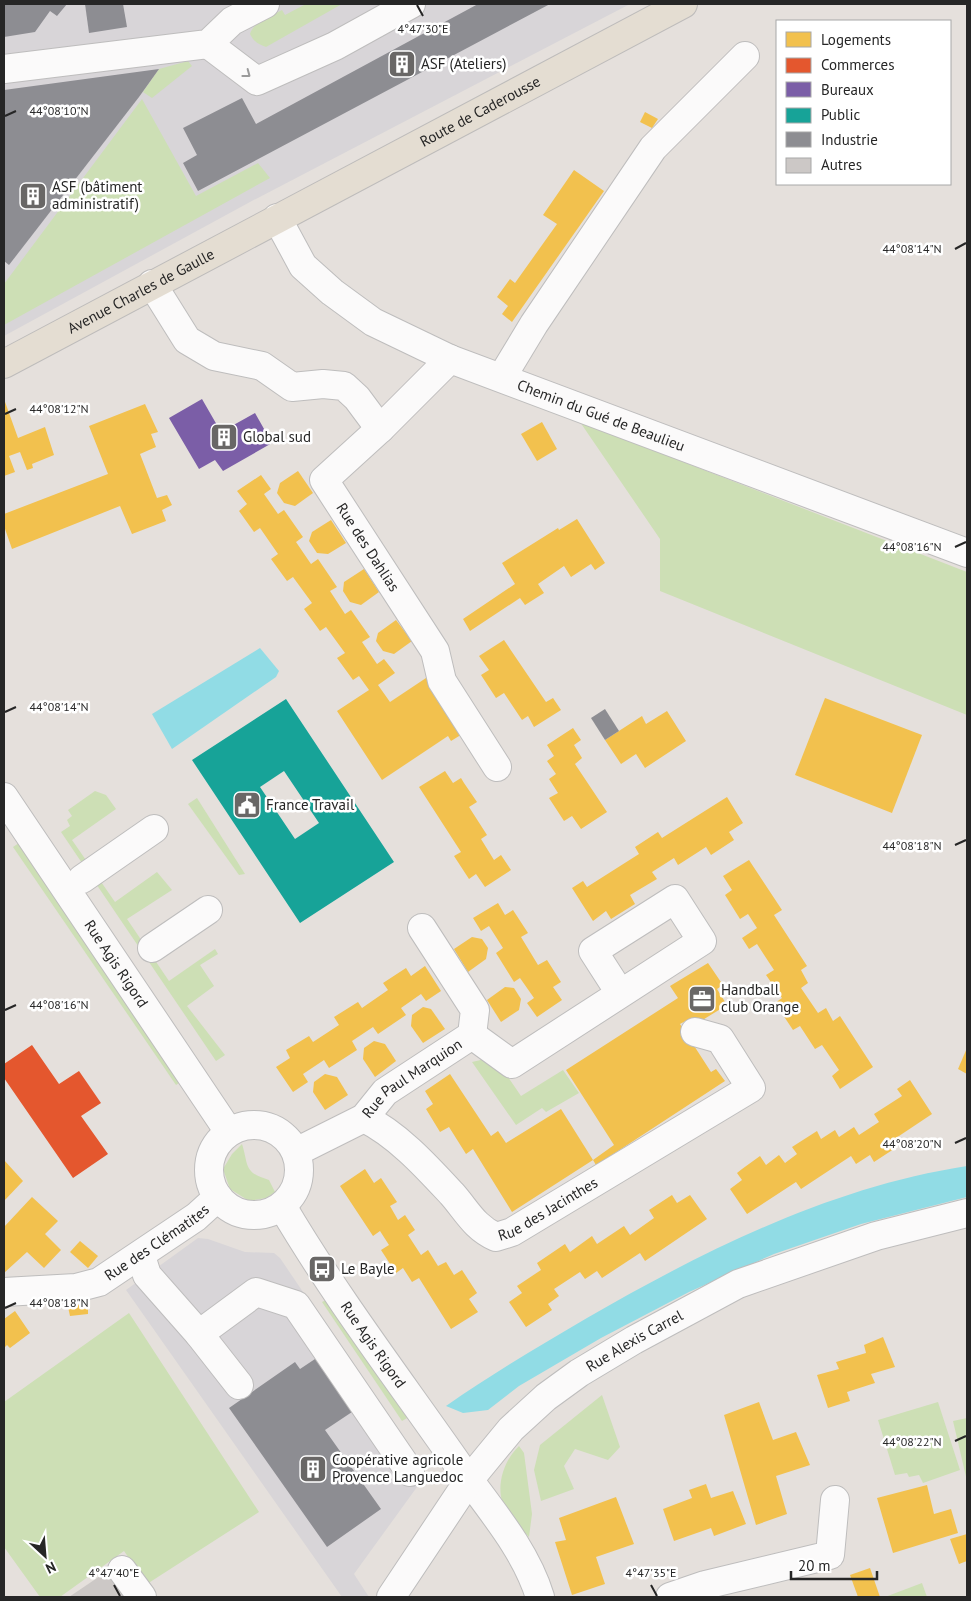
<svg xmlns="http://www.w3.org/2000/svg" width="971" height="1601" font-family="'PT Sans',sans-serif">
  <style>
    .industrial { fill: #d8d5d8 }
    .green { fill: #cddfb5 }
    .water { fill: #91dce5 }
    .homes { fill: #f2c14e }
    .shops { fill: #e4572e }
    .offices { fill: #7b5ea7 }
    .public { fill: #17a398; fill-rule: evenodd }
    .industry { fill: #8d8d92 }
    .building { fill: #ccc8c6 }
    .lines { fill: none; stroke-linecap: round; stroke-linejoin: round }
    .minor-casing { stroke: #bebdbd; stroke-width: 30 }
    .major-casing { stroke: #bebcbb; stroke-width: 30 }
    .minor { stroke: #fbfafa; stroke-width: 28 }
    .major { stroke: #e4ddd2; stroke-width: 28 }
    .oneway { stroke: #9b9b9b }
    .ticks { fill: none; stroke: #262626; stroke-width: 2 }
    .labels { text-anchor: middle; stroke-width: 5; stroke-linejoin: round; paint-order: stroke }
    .poi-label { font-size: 15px; fill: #262626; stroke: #fff; text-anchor: start }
    .street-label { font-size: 15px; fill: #262626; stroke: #fff }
    .ticks-label { font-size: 12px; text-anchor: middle; fill: #262626; stroke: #fff; stroke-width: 5; stroke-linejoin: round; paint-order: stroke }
  </style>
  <rect width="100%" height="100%" fill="#e5e0dc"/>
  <g class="industrial">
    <path d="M 4,4 L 630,4 L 250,202 L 4,336 Z"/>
    <path d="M 198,1238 L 208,1239 L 245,1252 L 274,1253 L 280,1258 L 418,1462 L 425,1476 L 354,1574 L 369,1597 L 342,1597 L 126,1290 Z"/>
  </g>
  <g class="green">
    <path d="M 306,4 L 342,4 L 266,47 C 258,44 254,42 250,34 C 254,21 271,16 282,10 L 285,15 Z"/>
    <path d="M 188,61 L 192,66 L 152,98 L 143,92 L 159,69 Z"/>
    <path d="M 142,99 L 196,196 L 258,163 L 270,178 L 4,325 L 4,284 Z"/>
    <path d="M 580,422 L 967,572 L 967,715 L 660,591 L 660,539 Z"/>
    <path d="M 95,791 L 106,795 L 116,809 L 72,840 L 115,902 L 157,872 L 172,890 L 127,919 L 169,981 L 215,949 L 218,954 L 200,965 L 214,986 L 187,1006 L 225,1055 L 216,1061 L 61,832 L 70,826 L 67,820 L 72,816 L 68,810 Z"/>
    <path d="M 197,798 L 245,874 L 239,875 L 188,804 Z"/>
    <path d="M 19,843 L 182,1081 L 176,1085 L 13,847 Z"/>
    <path d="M 485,1059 L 508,1077 L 521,1096 L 563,1070 L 579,1093 L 546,1112 L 542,1108 L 516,1125 L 472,1062 Z"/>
    <path d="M 242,1144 C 249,1166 243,1172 269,1180 L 275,1192 L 266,1198 L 249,1201 L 230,1189 L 223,1169 L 232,1154 Z"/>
    <path d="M 326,1300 L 407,1418 L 402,1421 L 322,1302 Z"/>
    <path d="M 129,1313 L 259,1512 L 147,1584 L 124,1551 L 60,1597 L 40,1597 L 4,1547 L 4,1402 Z"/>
    <path d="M 602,1395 L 620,1447 L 608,1460 L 575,1449 L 564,1466 L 574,1489 L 541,1501 L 534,1470 L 540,1445 Z"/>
    <path d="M 938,1402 L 960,1470 L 923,1483 L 919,1475 L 909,1477 L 907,1473 L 895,1475 L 878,1420 Z"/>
    <path d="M 967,1418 L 967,1481 L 953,1421 Z"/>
    <path d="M 519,1446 L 524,1453 L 532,1514 L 529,1537 C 522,1529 514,1522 508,1513 C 493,1493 502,1462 519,1446 Z"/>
    <path d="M 922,1583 L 927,1597 L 885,1597 Z"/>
  </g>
  <g class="water">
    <path d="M 260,648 L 279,671 L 276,677 L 172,749 L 152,714 Z"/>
    <path d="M 967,1166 L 967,1197 L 861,1224 L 774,1254 L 689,1292 L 601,1338 L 519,1386 L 488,1410 L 463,1413 L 446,1406 C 492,1374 539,1346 587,1318 C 705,1250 831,1187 967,1166 Z"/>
  </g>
  <g class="homes">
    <path d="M 645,112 L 658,119 L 652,128 L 640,122 Z"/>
    <path d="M 574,170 L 604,191 L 512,322 L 502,314 L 508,306 L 497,297 L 510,279 L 515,283 L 557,224 L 543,215 Z"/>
    <path d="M 4,399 L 18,438 L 45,427 L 54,455 L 32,464 L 33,468 L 27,470 L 20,452 L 9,456 L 15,472 L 4,476 Z"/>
    <path d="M 145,404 L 158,432 L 151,434 L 156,447 L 140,454 L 157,498 L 167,495 L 172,505 L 162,510 L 166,521 L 132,534 L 120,506 L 12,549 L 4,526 L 4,514 L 108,474 L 89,426 Z"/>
    <path d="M 542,422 L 557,449 L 537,461 L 521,434 Z"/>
    <path d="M 298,471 L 313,493 L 295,506 L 284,503 L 277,493 L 280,483 Z"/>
    <path d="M 261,475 L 271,489 L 264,494 L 278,514 L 284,510 L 303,537 L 296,542 L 311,564 L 318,559 L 337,587 L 330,591 L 345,614 L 351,610 L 370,637 L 362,642 L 377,664 L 384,659 L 395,673 L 378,685 L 390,702 L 426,678 L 464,733 L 451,741 L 448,736 L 382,780 L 337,711 L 369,690 L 359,676 L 353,680 L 337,658 L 345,653 L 326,627 L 320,631 L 304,609 L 312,603 L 293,577 L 287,581 L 271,559 L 278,554 L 260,528 L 254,532 L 239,511 L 247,504 L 237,491 Z"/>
    <path d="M 577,519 L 605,563 L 595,570 L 591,564 L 571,577 L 564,566 L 538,584 L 544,593 L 525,605 L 520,598 L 470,631 L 463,619 L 515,584 L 502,563 L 558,528 L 559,530 Z"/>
    <path d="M 331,520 L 346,543 L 328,554 L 317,553 L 309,541 L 312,532 Z"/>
    <path d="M 364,569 L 379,592 L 361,605 L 350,602 L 343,591 L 344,582 Z"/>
    <path d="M 396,620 L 412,641 L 394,654 L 383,651 L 376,641 L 378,633 Z"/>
    <path d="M 504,640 L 546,702 L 553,698 L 561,710 L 534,727 L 528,716 L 522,720 L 504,693 L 496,698 L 481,675 L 489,670 L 479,656 Z"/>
    <path d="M 825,698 L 922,735 L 892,813 L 795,775 Z"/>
    <path d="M 667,711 L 686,741 L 645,768 L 636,754 L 621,764 L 605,740 L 642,716 L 646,724 Z"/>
    <path d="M 573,728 L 581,740 L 574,745 L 582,758 L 575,764 L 607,812 L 581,829 L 572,816 L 564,821 L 549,798 L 558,793 L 549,779 L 556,774 L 547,761 L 554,756 L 547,745 Z"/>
    <path d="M 445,771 L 453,783 L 461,778 L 464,783 L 477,802 L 469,807 L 487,835 L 481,839 L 494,860 L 501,855 L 511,870 L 485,887 L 476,874 L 469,879 L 454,856 L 461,852 L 419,787 Z"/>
    <path d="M 727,797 L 743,823 L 729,832 L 734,840 L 711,855 L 706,847 L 678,865 L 674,858 L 652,872 L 657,879 L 630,895 L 635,904 L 611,919 L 606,911 L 593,921 L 572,888 L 583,881 L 587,887 L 639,854 L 635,847 L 658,832 L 662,838 Z"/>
    <path d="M 749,860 L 782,910 L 774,915 L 807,966 L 801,970 L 808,983 L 801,988 L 818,1013 L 826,1008 L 833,1021 L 840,1016 L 873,1067 L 840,1089 L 832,1076 L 839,1070 L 822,1045 L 815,1049 L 800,1026 L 793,1030 L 775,1003 L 782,998 L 766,975 L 774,970 L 757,944 L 749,949 L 742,938 L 757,928 L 748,914 L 740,919 L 725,895 L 732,890 L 723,876 Z"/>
    <path d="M 498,903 L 505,915 L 513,910 L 528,933 L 521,937 L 538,965 L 547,960 L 561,982 L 553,987 L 562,1000 L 537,1017 L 527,1003 L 534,998 L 520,978 L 514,982 L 496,953 L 503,948 L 489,926 L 481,931 L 473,918 Z"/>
    <path d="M 472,937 L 482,939 L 488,948 L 486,959 L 468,972 L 454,949 Z"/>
    <path d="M 708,963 L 723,985 L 717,989 L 727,1005 L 696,1024 L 691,1018 L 680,1024 L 711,1072 L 716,1069 L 725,1081 L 618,1151 L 596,1165 L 593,1160 L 512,1212 L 473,1149 L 466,1154 L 449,1127 L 440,1132 L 426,1109 L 433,1104 L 425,1091 L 450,1074 L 491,1136 L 498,1131 L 506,1143 L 561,1109 L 593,1160 L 614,1145 L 566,1070 L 678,998 L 670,986 Z"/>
    <path d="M 425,966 L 441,991 L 426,1001 L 421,994 L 401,1008 L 406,1015 L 378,1034 L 373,1027 L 352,1041 L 357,1050 L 329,1068 L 324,1060 L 303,1074 L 308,1082 L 293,1092 L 276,1067 L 290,1058 L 286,1050 L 309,1036 L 313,1042 L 339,1025 L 334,1017 L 358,1002 L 362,1008 L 388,990 L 383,983 L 406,968 L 411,976 Z"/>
    <path d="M 505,987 L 514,988 L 521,999 L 519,1010 L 501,1022 L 487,1000 Z"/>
    <path d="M 423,1007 L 431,1009 L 445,1029 L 423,1043 L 411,1026 L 412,1015 Z"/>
    <path d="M 374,1041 L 385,1044 L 396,1061 L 375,1077 L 363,1059 L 364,1048 Z"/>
    <path d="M 967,1048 L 967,1074 L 958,1069 Z"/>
    <path d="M 325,1074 L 337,1077 L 348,1095 L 325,1110 L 313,1092 L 314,1082 Z"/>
    <path d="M 910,1080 L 932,1114 L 893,1140 L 897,1147 L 874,1162 L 870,1155 L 856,1164 L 851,1156 L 801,1189 L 796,1182 L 747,1214 L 730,1189 L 742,1180 L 737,1173 L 742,1169 L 760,1156 L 766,1165 L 779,1155 L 785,1163 L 797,1154 L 792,1147 L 817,1131 L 821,1139 L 835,1130 L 839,1137 L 854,1127 L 859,1135 L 879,1122 L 874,1114 L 902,1096 L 897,1089 Z"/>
    <path d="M 4,1160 L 23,1181 L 4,1201 Z"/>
    <path d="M 365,1169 L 374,1183 L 381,1178 L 397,1202 L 390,1206 L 398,1220 L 405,1215 L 415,1230 L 408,1235 L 421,1255 L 428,1250 L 438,1266 L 446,1262 L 454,1275 L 462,1270 L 477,1293 L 469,1299 L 478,1312 L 451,1329 L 419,1278 L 412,1282 L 403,1268 L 396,1273 L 381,1250 L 389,1245 L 380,1231 L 373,1236 L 340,1186 Z"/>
    <path d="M 672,1195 L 677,1203 L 690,1195 L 707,1219 L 645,1261 L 640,1253 L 602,1278 L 597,1271 L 585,1279 L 580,1272 L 554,1289 L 559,1296 L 548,1304 L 552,1310 L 526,1327 L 509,1302 L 522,1293 L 517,1286 L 541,1270 L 537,1263 L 565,1244 L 570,1252 L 592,1236 L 597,1244 L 624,1226 L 630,1235 L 654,1218 L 649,1210 Z"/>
    <path d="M 32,1197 L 58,1221 L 45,1234 L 61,1250 L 44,1268 L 27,1252 L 4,1273 L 4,1227 Z"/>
    <path d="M 80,1241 L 98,1256 L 88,1268 L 70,1252 Z"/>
    <path d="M 88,1303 L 88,1314 L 70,1316 L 68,1307 Z"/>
    <path d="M 15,1311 L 30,1333 L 10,1348 L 7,1345 L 4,1348 L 4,1319 Z"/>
    <path d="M 883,1337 L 895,1367 L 871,1374 L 875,1383 L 847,1392 L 850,1401 L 828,1408 L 817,1375 L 839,1369 L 836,1362 L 866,1353 L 864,1345 Z"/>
    <path d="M 759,1402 L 773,1440 L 796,1432 L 810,1465 L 776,1476 L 787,1514 L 756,1525 L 724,1415 Z"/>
    <path d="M 706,1484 L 711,1498 L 733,1491 L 746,1524 L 714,1536 L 711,1528 L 674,1541 L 663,1509 L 692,1498 L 689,1490 Z"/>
    <path d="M 927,1485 L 934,1514 L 951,1509 L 958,1533 L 893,1553 L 877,1498 Z"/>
    <path d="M 616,1497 L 634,1544 L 596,1557 L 605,1584 L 572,1595 L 555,1542 L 566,1540 L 559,1518 Z"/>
    <path d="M 967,1534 L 967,1561 L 959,1564 L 950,1539 Z"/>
    <path d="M 870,1568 L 880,1597 L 858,1597 L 850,1575 Z"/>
  </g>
  <path class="shops" d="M 32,1045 L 59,1084 L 79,1071 L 101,1103 L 81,1116 L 108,1154 L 73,1178 L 4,1078 L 4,1064 Z"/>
  <path class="offices" d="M 202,399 L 221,432 L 255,413 L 272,443 L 223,471 L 215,460 L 199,469 L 169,418 Z"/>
  <path class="public" d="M 286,699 L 394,862 L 300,923 L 192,760 ZM 284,771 L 319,823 L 295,839 L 260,787 Z"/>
  <g class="industry">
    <path d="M 4,4 L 67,4 L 57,16 L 50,11 L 35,32 L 4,37 Z"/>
    <path d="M 85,4 L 123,4 L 127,27 L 89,33 Z"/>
    <path d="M 478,4 L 550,4 L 198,191 L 183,163 L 197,155 L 183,128 L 242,98 L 256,124 Z"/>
    <path d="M 159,69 L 139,97 L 9,265 L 4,261 L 4,90 Z"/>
    <path d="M 605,709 L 619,731 L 605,740 L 591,718 Z"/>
    <path d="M 321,1355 L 358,1408 L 325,1430 L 381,1509 L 327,1547 L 229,1408 L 295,1362 L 300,1369 Z"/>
  </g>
  <path class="building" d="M 106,1572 L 124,1597 L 69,1597 Z"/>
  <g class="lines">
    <g class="minor-casing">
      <g id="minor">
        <path d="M 208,44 L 257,81 L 335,46 L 411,4"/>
        <path d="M 4,69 L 208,44 L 232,21 L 265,4"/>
        <path id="s1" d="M 277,218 L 303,266 L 332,292 L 373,322 L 450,359 L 967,553"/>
        <path d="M 152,284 L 187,340 L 214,356 L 262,366 L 292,387 L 323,384 L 344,386 L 357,398 L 380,429"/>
        <path id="s2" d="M 450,359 L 380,429 L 324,480 L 435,651 L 442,681 L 497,767"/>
        <path d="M 502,377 L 534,324 L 653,148 L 745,56"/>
        <path id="s3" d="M 4,797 L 229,1132"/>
        <path d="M 82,879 L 154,829"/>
        <path d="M 152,948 L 208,910"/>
        <path d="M 472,1035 L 512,1064 L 702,941 L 675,899 L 593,951 L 620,993"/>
        <path id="s4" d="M 364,1118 C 398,1135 426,1166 452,1194 C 467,1211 474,1227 496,1237 L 512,1232 L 751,1088 L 720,1039 L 695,1032"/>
        <circle cx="254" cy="1170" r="45"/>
        <path id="s5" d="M 296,1152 L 364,1118 L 385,1092 L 472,1035 L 475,1010 L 422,928"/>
        <path id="s6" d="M 282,1206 C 335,1296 399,1380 459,1466 C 488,1507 525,1548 540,1597"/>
        <path d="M 141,1256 L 147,1275 L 199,1334 L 256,1292 L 296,1305 L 410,1472"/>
        <path id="s7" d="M 4,1292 L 76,1288 L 99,1282 L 196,1217 L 218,1197"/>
        <path d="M 199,1334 L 239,1385"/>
        <path d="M 122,1570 L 142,1597"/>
        <path id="s8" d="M 391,1597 L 469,1480 L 511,1429 L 546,1397 L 579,1373 L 634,1340 L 738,1284 L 876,1236 L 967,1213"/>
        <path d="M 670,1597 L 705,1585 L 830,1555 L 835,1500"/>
      </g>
    </g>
    <g class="major-casing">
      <g id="major">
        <path id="s9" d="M 4,364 L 683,4"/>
      </g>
    </g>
    <use href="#minor" class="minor"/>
    <use href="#major" class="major"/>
  </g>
  <defs><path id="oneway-chevron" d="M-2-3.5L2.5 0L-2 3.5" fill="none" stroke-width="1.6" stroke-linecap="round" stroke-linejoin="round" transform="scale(1.25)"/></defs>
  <use class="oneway" href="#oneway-chevron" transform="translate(247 74) rotate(37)"/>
  <path class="ticks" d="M 417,5 L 423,16M 5,116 L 16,111M 955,249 L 966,243M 5,414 L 16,409M 955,547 L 966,542M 5,712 L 16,707M 955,845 L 966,840M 5,1010 L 16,1005M 955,1143 L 966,1138M 5,1308 L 16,1303M 955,1441 L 966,1436M 114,1585 L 120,1596M 651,1585 L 657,1596"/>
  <defs>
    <g id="building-square" transform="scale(1.4375)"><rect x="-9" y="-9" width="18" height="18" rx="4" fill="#696766" stroke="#fff"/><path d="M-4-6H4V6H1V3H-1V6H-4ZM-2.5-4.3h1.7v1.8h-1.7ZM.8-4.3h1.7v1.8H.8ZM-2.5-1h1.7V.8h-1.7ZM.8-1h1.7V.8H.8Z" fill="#fff"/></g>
    <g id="civic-square" transform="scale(1.4375)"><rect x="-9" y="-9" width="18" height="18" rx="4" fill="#696766" stroke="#fff"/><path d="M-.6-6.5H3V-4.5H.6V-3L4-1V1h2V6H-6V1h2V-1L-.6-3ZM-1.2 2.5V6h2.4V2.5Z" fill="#fff"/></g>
    <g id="office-square" transform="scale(1.4375)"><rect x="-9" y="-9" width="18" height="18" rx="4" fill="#696766" stroke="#fff"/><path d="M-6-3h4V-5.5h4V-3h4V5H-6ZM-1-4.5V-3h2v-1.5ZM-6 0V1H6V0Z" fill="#fff"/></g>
    <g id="bus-square" transform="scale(1.4375)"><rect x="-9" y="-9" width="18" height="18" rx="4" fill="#696766" stroke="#fff"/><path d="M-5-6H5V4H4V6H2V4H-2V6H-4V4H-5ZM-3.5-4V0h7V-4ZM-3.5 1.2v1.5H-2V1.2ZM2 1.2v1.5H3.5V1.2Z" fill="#fff"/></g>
  </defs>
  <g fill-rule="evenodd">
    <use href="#building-square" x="402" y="64"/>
    <use href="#building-square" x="33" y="196"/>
    <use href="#building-square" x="224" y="437"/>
    <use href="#civic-square" x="247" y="805"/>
    <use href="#office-square" x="702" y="999"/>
    <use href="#bus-square" x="322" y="1269"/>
    <use href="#building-square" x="313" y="1469"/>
  </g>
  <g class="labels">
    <g class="poi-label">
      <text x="421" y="69">ASF (Ateliers)</text>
      <text x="52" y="192">ASF (bâtiment<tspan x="52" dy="17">administratif)</tspan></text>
      <text x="243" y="442">Global sud</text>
      <text x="266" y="810">France Travail</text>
      <text x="721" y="995">Handball<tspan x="721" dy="17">club Orange</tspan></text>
      <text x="341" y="1274">Le Bayle</text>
      <text x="332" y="1465">Coopérative agricole<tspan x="332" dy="17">Provence Languedoc</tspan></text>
    </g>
    <g class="street-label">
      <text dy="5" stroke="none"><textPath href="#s9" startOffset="539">Route de Caderousse</textPath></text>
      <text dy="5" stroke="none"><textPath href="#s9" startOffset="155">Avenue Charles de Gaulle</textPath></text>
      <text dy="5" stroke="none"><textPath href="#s1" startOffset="391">Chemin du Gué de Beaulieu</textPath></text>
      <text dy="5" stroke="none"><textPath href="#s2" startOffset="255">Rue des Dahlias</textPath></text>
      <text dy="5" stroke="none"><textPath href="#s3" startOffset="201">Rue Agis Rigord</textPath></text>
      <text dy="5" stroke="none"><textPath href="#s5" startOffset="139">Rue Paul Marquion</textPath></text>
      <text dy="5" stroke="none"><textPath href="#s4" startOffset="238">Rue des Jacinthes</textPath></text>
      <text dy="5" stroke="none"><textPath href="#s7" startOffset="166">Rue des Clématites</textPath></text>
      <text dy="5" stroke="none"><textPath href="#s8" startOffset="359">Rue Alexis Carrel</textPath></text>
      <text dy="5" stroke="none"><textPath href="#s6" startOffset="166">Rue Agis Rigord</textPath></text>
    </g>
  </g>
  <g class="ticks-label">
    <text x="423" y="33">4°47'30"E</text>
    <text x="59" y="115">44°08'10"N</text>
    <text x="912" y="253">44°08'14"N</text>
    <text x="59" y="413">44°08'12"N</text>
    <text x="912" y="551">44°08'16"N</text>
    <text x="59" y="711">44°08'14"N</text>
    <text x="912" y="850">44°08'18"N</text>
    <text x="59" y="1009">44°08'16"N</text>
    <text x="912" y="1148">44°08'20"N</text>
    <text x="59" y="1307">44°08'18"N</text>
    <text x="912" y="1446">44°08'22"N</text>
    <text x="114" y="1577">4°47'40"E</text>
    <text x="651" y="1577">4°47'35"E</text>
  </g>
  <rect width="971" height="1601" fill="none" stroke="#262626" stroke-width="10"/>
  <rect x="776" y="20" width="175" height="165" fill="#ffffff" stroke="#a8a8a8"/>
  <rect x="786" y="32" width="25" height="15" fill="#f2c14e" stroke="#a8a8a8"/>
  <text x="821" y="45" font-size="15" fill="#262626">Logements</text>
  <rect x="786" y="58" width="25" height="15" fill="#e4572e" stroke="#a8a8a8"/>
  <text x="821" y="70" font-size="15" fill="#262626">Commerces</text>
  <rect x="786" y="82" width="25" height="15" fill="#7b5ea7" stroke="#a8a8a8"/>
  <text x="821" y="95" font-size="15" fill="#262626">Bureaux</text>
  <rect x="786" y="108" width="25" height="15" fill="#17a398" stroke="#a8a8a8"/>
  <text x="821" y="120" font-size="15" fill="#262626">Public</text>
  <rect x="786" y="132" width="25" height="15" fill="#8d8d92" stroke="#a8a8a8"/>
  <text x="821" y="145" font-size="15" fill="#262626">Industrie</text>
  <rect x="786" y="158" width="25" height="15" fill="#ccc8c6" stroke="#a8a8a8"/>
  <text x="821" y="170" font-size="15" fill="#262626">Autres</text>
  <g transform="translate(45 1556) rotate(154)" stroke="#ffffff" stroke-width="4" paint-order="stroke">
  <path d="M0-4L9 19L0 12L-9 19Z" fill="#262626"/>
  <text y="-8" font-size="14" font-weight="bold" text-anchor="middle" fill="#262626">N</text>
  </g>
  <path d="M791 1571v8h86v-8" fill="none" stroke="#262626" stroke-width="2.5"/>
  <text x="798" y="1571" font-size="15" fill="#262626" stroke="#ffffff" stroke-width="4" paint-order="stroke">20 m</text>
</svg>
